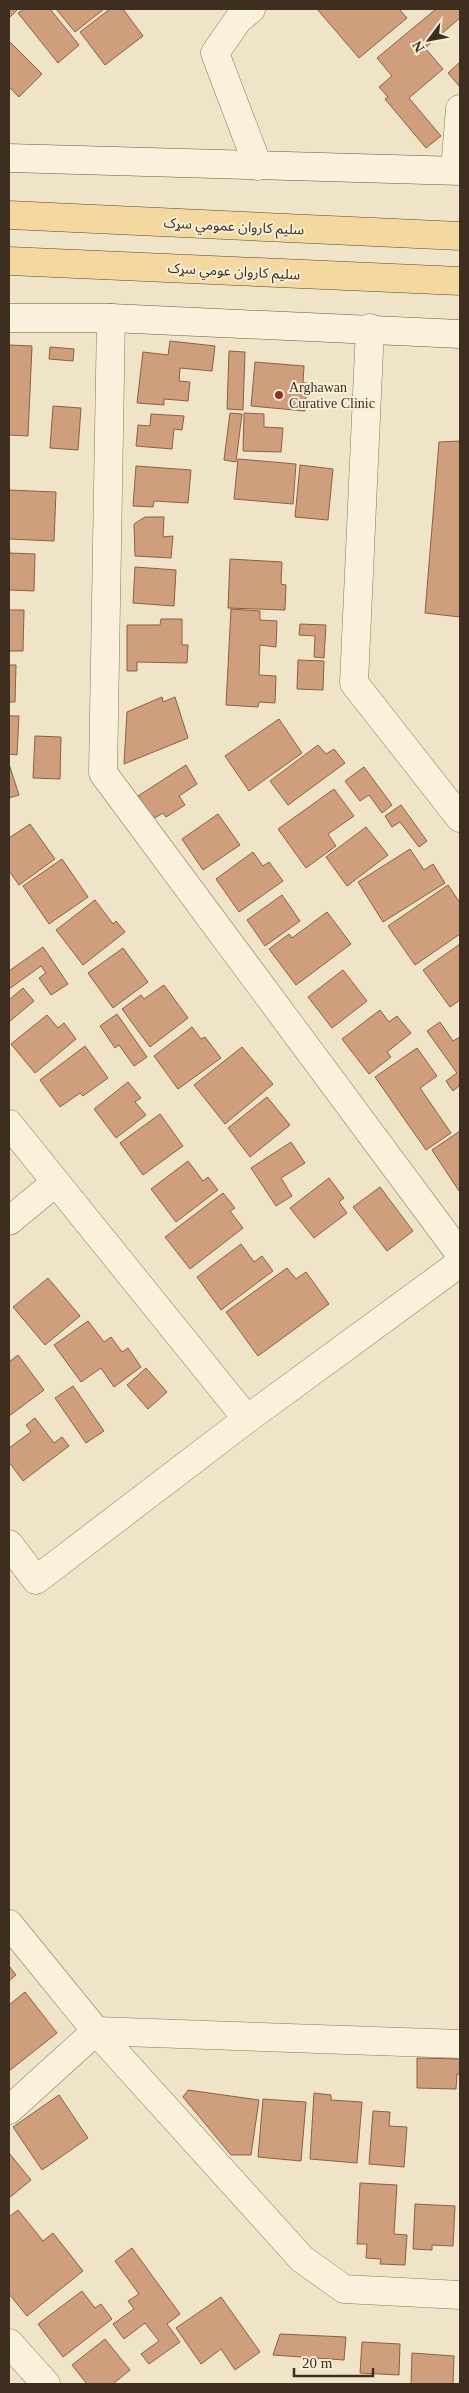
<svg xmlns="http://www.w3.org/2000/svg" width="469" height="2393" font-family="'Times New Roman','Noto Sans Arabic',serif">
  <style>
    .building { fill: #cf9f7d; stroke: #8d5f41 }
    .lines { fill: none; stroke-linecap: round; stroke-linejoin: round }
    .street-casing { stroke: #8d765c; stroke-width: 29 }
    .secondary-casing { stroke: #6f573f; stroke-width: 29 }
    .primary-casing { stroke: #5b4430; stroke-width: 29 }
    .street { stroke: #faf1dc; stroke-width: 28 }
    .secondary { stroke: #faf1dc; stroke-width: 28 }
    .primary { stroke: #f3d9a0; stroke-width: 28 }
    .poi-dot { fill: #9e2a2b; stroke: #f7eed8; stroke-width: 2 }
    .labels { text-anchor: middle; stroke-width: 4; stroke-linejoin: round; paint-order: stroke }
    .street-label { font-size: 14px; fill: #3d2e20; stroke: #f7eed8 }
    .poi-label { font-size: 14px; fill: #3d2e20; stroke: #f7eed8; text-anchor: start }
  </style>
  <rect width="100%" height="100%" fill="#f0e4c8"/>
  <g class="building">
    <path d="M 9,9 L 18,9 L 9,18 Z"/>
    <path d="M 24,9 L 50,9 L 79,45 L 58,63 L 18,13 Z"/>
    <path d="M 56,9 L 104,9 L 75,32 Z"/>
    <path d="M 110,9 L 123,9 L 143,36 L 105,65 L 80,32 Z"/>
    <path d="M 317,9 L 399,9 L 407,18 L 359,58 Z"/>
    <path d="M 436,9 L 460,9 L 460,18 L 425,48 L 443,69 L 409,98 L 441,136 L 426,148 L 385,99 L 388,97 L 379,87 L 392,76 L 377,58 Z"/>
    <path d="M 9,41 L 42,74 L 19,97 L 9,87 Z"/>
    <path d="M 460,62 L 460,87 L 448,73 Z"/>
    <path d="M 170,341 L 215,346 L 212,371 L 180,368 L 179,381 L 190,382 L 188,401 L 164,399 L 164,405 L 137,403 L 143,352 L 168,355 Z"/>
    <path d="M 9,345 L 32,346 L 28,436 L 9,435 Z"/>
    <path d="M 50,347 L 74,349 L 73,361 L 49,359 Z"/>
    <path d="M 229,351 L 245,352 L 243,410 L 227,409 Z"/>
    <path d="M 255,362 L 304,366 L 303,383 L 307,383 L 305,411 L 251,406 Z"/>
    <path d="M 53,406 L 81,408 L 78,450 L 50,448 Z"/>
    <path d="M 230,413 L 242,414 L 236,462 L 224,460 Z"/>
    <path d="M 244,413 L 264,414 L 264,427 L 283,428 L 281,452 L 243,451 Z"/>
    <path d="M 151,414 L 184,416 L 182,430 L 174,429 L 172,449 L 136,446 L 138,425 L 150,426 Z"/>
    <path d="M 460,441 L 460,617 L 425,613 L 439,442 Z"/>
    <path d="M 238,459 L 296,464 L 293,504 L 234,499 Z"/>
    <path d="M 300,465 L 333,469 L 328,520 L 295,517 Z"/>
    <path d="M 136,466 L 191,470 L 188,503 L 154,501 L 153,507 L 133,506 Z"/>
    <path d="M 9,490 L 56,492 L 54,541 L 9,539 Z"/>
    <path d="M 145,517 L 164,517 L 163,537 L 173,536 L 171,558 L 135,556 L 134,524 Z"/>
    <path d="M 9,546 L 10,553 L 35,554 L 34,591 L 9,590 Z"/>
    <path d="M 230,559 L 282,562 L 281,584 L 286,585 L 285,610 L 228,608 Z"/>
    <path d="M 135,567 L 176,570 L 174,606 L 133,603 Z"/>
    <path d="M 231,609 L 260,611 L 260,620 L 277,621 L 276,647 L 260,645 L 259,675 L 276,676 L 275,703 L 259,702 L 258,707 L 226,705 Z"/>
    <path d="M 9,610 L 24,610 L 23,651 L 9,651 Z"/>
    <path d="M 161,619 L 182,619 L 182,645 L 188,645 L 187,663 L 137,662 L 137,671 L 127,671 L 127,625 L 160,625 Z"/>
    <path d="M 300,624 L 326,625 L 324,658 L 314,657 L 315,636 L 299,635 Z"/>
    <path d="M 298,660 L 324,661 L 323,690 L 297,689 Z"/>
    <path d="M 9,665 L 16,665 L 15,702 L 9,702 Z"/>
    <path d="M 162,697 L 163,702 L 175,697 L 188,738 L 124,764 L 127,712 Z"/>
    <path d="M 9,716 L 19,716 L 17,755 L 9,754 Z"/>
    <path d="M 279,719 L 302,753 L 249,791 L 225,756 Z"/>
    <path d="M 35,736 L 61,737 L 60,779 L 33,778 Z"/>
    <path d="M 318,745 L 326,754 L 334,749 L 345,763 L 288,805 L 270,781 Z"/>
    <path d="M 9,764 L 19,795 L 9,798 Z"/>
    <path d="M 186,765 L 197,784 L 179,796 L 185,805 L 166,817 L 163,813 L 153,819 L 138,796 Z"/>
    <path d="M 364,767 L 392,805 L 382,813 L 369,795 L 360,801 L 345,781 Z"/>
    <path d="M 334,789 L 354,816 L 328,834 L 336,846 L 306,868 L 278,829 Z"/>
    <path d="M 401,805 L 427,841 L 419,847 L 400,822 L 392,827 L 385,816 Z"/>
    <path d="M 218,814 L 240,845 L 203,870 L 182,839 Z"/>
    <path d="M 30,824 L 55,859 L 19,885 L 9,871 L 9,838 Z"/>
    <path d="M 366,827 L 388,855 L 347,886 L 326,857 Z"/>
    <path d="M 410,849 L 424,870 L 433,864 L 445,883 L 383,922 L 358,882 Z"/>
    <path d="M 253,852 L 263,866 L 269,862 L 283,881 L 239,912 L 216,879 Z"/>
    <path d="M 62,859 L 88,897 L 49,924 L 23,886 Z"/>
    <path d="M 448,885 L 460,903 L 460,934 L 415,965 L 388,926 Z"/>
    <path d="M 282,895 L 300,921 L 265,946 L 247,920 Z"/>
    <path d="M 95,900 L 113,924 L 116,921 L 125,932 L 83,965 L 56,930 Z"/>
    <path d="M 327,912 L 351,944 L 296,985 L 269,949 L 289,934 L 292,938 Z"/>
    <path d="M 460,944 L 460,1000 L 450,1007 L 423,970 Z"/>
    <path d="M 43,947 L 68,984 L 51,995 L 39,978 L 46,973 L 41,966 L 9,989 L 9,971 Z"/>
    <path d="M 123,948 L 148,982 L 113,1008 L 88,973 Z"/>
    <path d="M 343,970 L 367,1001 L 332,1028 L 308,997 Z"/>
    <path d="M 164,985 L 188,1018 L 150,1047 L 122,1009 L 141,995 L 144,999 Z"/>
    <path d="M 23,988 L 34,1001 L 9,1022 L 9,1000 Z"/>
    <path d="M 380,1010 L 389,1022 L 397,1016 L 411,1033 L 387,1052 L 391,1057 L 369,1074 L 342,1039 Z"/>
    <path d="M 117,1014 L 147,1057 L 134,1066 L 119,1045 L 115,1048 L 100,1026 Z"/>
    <path d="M 47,1015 L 58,1028 L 64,1023 L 76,1039 L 35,1073 L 11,1044 Z"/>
    <path d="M 440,1022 L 453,1041 L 460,1037 L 460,1085 L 453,1091 L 446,1081 L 457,1073 L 427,1031 Z"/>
    <path d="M 192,1027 L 201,1039 L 205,1037 L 221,1058 L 178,1089 L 154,1056 Z"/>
    <path d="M 85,1046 L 108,1078 L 83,1096 L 80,1093 L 60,1107 L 40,1080 Z"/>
    <path d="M 242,1047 L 273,1084 L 225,1124 L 194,1085 Z"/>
    <path d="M 417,1048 L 437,1076 L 420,1088 L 451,1133 L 426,1150 L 375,1077 Z"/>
    <path d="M 128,1082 L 141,1098 L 135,1102 L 146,1115 L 116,1138 L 94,1109 Z"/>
    <path d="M 267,1097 L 290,1125 L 250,1157 L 228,1128 Z"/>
    <path d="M 160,1114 L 183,1146 L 143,1175 L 120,1143 Z"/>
    <path d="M 460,1131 L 460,1190 L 459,1191 L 432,1150 Z"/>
    <path d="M 291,1142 L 305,1163 L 281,1178 L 292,1196 L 276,1206 L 251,1168 Z"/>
    <path d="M 188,1161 L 203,1181 L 208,1177 L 218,1190 L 176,1222 L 151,1189 Z"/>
    <path d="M 329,1178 L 344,1198 L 339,1202 L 347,1213 L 314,1238 L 290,1208 Z"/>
    <path d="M 380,1187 L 413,1231 L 387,1251 L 353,1207 Z"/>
    <path d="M 223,1193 L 235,1208 L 230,1211 L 243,1228 L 190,1269 L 165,1237 Z"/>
    <path d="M 241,1244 L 254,1262 L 262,1256 L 273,1271 L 221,1310 L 197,1277 Z"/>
    <path d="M 287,1268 L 296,1279 L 306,1272 L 329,1304 L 258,1356 L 226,1312 Z"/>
    <path d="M 48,1278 L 80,1316 L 45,1345 L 13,1307 Z"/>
    <path d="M 88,1321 L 104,1342 L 111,1337 L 122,1352 L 128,1348 L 141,1367 L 114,1387 L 101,1368 L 81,1382 L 54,1345 Z"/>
    <path d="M 18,1355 L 44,1390 L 9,1416 L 9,1362 Z"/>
    <path d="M 146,1368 L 167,1392 L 148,1409 L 127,1385 Z"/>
    <path d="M 73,1386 L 104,1431 L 86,1443 L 55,1398 Z"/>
    <path d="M 35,1418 L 54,1443 L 62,1437 L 69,1446 L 23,1481 L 9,1462 L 9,1448 L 31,1432 L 26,1425 Z"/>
    <path d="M 9,1966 L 16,1975 L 9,1981 Z"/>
    <path d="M 25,1992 L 57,2033 L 9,2071 L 9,2005 Z"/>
    <path d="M 417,2058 L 460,2059 L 460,2074 L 457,2074 L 456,2089 L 417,2088 Z"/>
    <path d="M 188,2090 L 259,2100 L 251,2155 L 231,2155 L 183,2097 Z"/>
    <path d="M 314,2093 L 331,2095 L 331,2100 L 362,2102 L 357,2163 L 310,2159 Z"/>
    <path d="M 59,2095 L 88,2138 L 42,2170 L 13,2127 Z"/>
    <path d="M 263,2099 L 306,2102 L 301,2161 L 258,2157 Z"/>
    <path d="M 373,2111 L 390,2112 L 389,2126 L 407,2127 L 404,2167 L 369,2164 Z"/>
    <path d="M 9,2153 L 31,2180 L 9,2198 Z"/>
    <path d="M 360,2183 L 397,2185 L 394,2234 L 407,2235 L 405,2265 L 380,2264 L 381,2259 L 366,2258 L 367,2244 L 357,2244 Z"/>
    <path d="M 415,2204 L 455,2206 L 453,2246 L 432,2245 L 432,2250 L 413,2249 Z"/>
    <path d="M 18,2210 L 43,2241 L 53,2233 L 83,2271 L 27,2316 L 9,2294 L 9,2217 Z"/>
    <path d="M 132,2248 L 180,2314 L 167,2324 L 180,2342 L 149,2364 L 141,2354 L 159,2341 L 145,2323 L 124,2339 L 113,2324 L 134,2309 L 128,2301 L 139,2294 L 115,2261 Z"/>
    <path d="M 82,2291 L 95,2308 L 101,2304 L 112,2319 L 63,2357 L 38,2324 Z"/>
    <path d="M 221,2297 L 260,2352 L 235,2370 L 221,2349 L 201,2364 L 176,2328 Z"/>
    <path d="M 280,2334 L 346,2337 L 344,2360 L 273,2355 Z"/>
    <path d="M 105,2339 L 130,2370 L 113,2384 L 87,2384 L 72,2365 Z"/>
    <path d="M 362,2342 L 400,2344 L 399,2375 L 360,2373 Z"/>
    <path d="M 412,2353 L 454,2356 L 453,2384 L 411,2384 Z"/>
  </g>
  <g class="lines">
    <g class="street-casing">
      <g id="street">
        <path d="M 251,9 L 238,20 L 215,53 L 258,166"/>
        <path d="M 455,170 L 460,109"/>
        <path d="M 111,318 L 103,773 L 460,1254"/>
        <path d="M 370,328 L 354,683 L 460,818"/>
        <path d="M 9,1124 L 247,1419"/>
        <path d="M 9,1221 L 55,1183"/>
        <path d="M 9,1544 L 36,1580 L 247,1419 L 460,1263"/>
        <path d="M 9,1924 L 96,2031 L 302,2259 L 344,2289 L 460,2295"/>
        <path d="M 9,2110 L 96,2031 L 460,2044"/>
        <path d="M 9,2343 L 46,2384"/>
      </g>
    </g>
    <g class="secondary-casing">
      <g id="secondary">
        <path d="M 9,158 L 460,171"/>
        <path d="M 9,318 L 111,318 L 460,334"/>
      </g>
    </g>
    <g class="primary-casing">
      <g id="primary">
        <path d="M 9,215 L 460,236"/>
        <path d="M 9,261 L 460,281"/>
      </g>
    </g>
    <use href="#street" class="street"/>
    <use href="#secondary" class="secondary"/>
    <use href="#primary" class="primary"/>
  </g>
  <circle class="poi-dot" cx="279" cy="395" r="5"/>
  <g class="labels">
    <g class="street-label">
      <text transform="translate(234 226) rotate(3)" y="5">سلیم کاروان عمومي سړک</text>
      <text transform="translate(234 271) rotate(3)" y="5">سلیم کاروان عومي سړک</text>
    </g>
    <g class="poi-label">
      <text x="289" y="392">Arghawan<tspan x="289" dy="16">Curative Clinic</tspan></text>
    </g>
  </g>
  <rect width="469" height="2393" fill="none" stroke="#3d2e20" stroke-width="20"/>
  <g transform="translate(429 40) rotate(238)" stroke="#f7eed8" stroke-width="4" paint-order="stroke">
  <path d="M0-4L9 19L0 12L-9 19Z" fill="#3d2e20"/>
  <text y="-8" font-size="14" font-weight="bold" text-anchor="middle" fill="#3d2e20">N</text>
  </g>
  <path d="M294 2368v8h79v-8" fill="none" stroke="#3d2e20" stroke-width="2.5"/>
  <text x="302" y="2368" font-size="15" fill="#3d2e20" stroke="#f7eed8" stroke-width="4" paint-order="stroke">20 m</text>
</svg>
